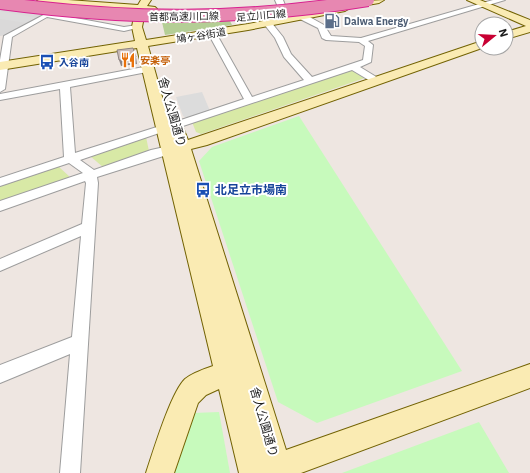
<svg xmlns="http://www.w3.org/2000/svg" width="530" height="473" font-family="'IBM Plex Sans','Noto Sans JP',sans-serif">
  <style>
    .residential { fill: #dad9d9 }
    .grass { fill: #d8e9a6 }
    .forest { fill: #b4ce95 }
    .park { fill: #c7fabc }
    .parking { fill: #dcdcdc }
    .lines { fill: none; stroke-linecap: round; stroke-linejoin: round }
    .street-casing { stroke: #9d9d9d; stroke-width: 2 }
    .secondary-casing { stroke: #726203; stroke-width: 2 }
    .street { fill: #fff; fill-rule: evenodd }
    .secondary { fill: #faebb3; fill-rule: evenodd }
    .highway-bridge-casing { stroke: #d8218f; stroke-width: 14; stroke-linecap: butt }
    .highway-bridge { stroke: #e787b1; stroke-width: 12 }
    .shaded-wall { fill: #8d8381 }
    .building { fill: #c9bbb8; stroke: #8d8381 }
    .labels { text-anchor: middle; stroke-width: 4; stroke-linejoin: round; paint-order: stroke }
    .far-street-label { font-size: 10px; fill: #1c1c1c; stroke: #fff }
    .far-service-label { font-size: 10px; font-weight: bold; fill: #4e5e75; stroke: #fff; text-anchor: start }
    .far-food-label { font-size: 10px; font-weight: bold; fill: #c56008; stroke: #fff; text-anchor: start }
    .far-transit-label { font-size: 10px; font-weight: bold; fill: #164399; stroke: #fff; text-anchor: start }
    .street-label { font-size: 12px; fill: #1c1c1c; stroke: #fff }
    .transit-label { font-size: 12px; font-weight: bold; fill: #164399; stroke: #fff; text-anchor: start }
  </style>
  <rect width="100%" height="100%" fill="#eee6e1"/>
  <path class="residential" d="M 0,8 L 40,14 L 41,16 L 7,35 L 0,36 Z"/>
  <g class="grass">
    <path d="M 351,70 L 365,78 L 201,134 L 196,132 L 192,122 Z"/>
    <path d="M 146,137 L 149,151 L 103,167 L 90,156 Z"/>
    <path d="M 58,166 L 71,178 L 0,202 L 0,185 Z"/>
  </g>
  <path class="forest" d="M 229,19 L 232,25 L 165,35 L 162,22 Z"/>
  <g class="park">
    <path d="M 299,116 L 462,371 L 317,423 L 278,402 L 199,161 L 212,147 Z"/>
    <path d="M 219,412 L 230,473 L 172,473 L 193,413 Z"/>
    <path d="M 479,422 L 509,473 L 342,473 Z"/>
  </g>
  <g class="parking">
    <path d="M 0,11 L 36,18 L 26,23 L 0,19 Z"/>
    <path d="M 202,92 L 210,111 L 187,118 L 183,116 L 176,97 Z"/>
  </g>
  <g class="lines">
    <g class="street-casing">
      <g id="street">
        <path d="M 275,0 L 283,0 L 285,5 L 278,7 Z"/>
        <path d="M 493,0 L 505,0 L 368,41 L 373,45 L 371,62 L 360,67 L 378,78 L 378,82 L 372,82 L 352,70 L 180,127 L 172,127 L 171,125 L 172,123 L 244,99 L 208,33 L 209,31 L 216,33 L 252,97 L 304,80 L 284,57 L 275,38 L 264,24 L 265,22 L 271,22 L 283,37 L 291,54 L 312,77 L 363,60 L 365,46 L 359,42 L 326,40 L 322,38 L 318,28 L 300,19 L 300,15 L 306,15 L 324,25 L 331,36 L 361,38 Z"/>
        <path d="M 51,11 L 54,11 L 54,14 L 124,27 L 137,25 L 141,27 L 124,31 L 47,17 L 12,37 L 5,89 L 0,92 L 0,60 L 4,36 Z"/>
        <path d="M 149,66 L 154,69 L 152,71 L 70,87 L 75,153 L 160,126 L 168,126 L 169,128 L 168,130 L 80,160 L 94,170 L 151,150 L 169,146 L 175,150 L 173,153 L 97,177 L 98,183 L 80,473 L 60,473 L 70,354 L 0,383 L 0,365 L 72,337 L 81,236 L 0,271 L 0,259 L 82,224 L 86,183 L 85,181 L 0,211 L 0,201 L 83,173 L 69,163 L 0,186 L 0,178 L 64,157 L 60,89 L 0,100 L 0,94 Z"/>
      </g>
    </g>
    <g class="secondary-casing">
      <g id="secondary">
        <path d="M 37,0 L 68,0 L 138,5 L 141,0 L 151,0 L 147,6 L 155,7 L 157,9 L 152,12 L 145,12 L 142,27 L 146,40 L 248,24 L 343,5 L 348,2 L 384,0 L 379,3 L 350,8 L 345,11 L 248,30 L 148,46 L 169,122 L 175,119 L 180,120 L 188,140 L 482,41 L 482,48 L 207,145 L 191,149 L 286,450 L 530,364 L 530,388 L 301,473 L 239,473 L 219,389 L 206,395 L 198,403 L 174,473 L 146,473 C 153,452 171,392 185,379 C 193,373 204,369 213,366 L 137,48 L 0,70 L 0,62 L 135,41 L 132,27 L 135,11 L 42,3 Z"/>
        <path d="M 467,0 L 480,0 L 530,20 L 530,32 L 506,39 L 506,32 L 526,26 Z"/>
      </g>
    </g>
    <use href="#street" class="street"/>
    <use href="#secondary" class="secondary"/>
    <g class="highway-bridge-casing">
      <path id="highway-bridge" d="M 0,3 C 128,20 240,21 368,0"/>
    </g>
    <use href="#highway-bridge" class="highway-bridge"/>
  </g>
  <path class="shaded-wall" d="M 136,57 L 137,64 L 121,66 L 119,60 Z"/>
  <path class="building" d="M 133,48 L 136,57 L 119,60 L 117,50 Z"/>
  <defs>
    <g id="fuel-bare" transform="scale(1.2)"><path d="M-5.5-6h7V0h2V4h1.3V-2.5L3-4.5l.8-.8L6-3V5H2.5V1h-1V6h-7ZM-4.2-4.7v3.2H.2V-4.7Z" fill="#5c6f8a" stroke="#fff" stroke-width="2.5" paint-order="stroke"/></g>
    <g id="restaurant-bare" transform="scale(1.2)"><path d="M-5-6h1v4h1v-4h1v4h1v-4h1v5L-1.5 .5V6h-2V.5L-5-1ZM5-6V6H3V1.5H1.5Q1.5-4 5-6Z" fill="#e8710a" stroke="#fff" stroke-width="2.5" paint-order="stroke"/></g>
    <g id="bus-bare" transform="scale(1.2)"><path d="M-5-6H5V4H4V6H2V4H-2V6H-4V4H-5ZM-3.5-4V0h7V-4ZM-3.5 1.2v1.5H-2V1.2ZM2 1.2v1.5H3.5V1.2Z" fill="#1a4fb4" stroke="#fff" stroke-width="2.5" paint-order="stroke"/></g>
  </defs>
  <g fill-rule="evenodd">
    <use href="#fuel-bare" x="332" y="21"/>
    <use href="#restaurant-bare" x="128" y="60"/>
    <use href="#bus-bare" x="47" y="62"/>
    <use href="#bus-bare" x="203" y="190"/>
  </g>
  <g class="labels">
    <g class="far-street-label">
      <text transform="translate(261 15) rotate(-5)" y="4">足立川口線</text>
      <text transform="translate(184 16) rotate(-1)" y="4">首都高速川口線</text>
      <text transform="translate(201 35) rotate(-9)" y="4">鳩ヶ谷街道</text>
    </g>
    <g class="far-service-label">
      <text x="344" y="25">Daiwa Energy</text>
    </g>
    <g class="far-food-label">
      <text x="140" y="64">安楽亭</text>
    </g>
    <g class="far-transit-label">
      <text x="59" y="66">入谷南</text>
    </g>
    <g class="street-label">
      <text transform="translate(172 112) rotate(74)" y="4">舎人公園通り</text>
      <text transform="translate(264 422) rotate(74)" y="4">舎人公園通り</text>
    </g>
    <g class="transit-label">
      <text x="215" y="194">北足立市場南</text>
    </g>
  </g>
  <g transform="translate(494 36) rotate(72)"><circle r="19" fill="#ffffff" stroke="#a4a4a4"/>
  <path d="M0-3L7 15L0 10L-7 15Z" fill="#c80033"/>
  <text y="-6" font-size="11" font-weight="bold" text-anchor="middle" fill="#1c1c1c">N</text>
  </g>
</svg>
